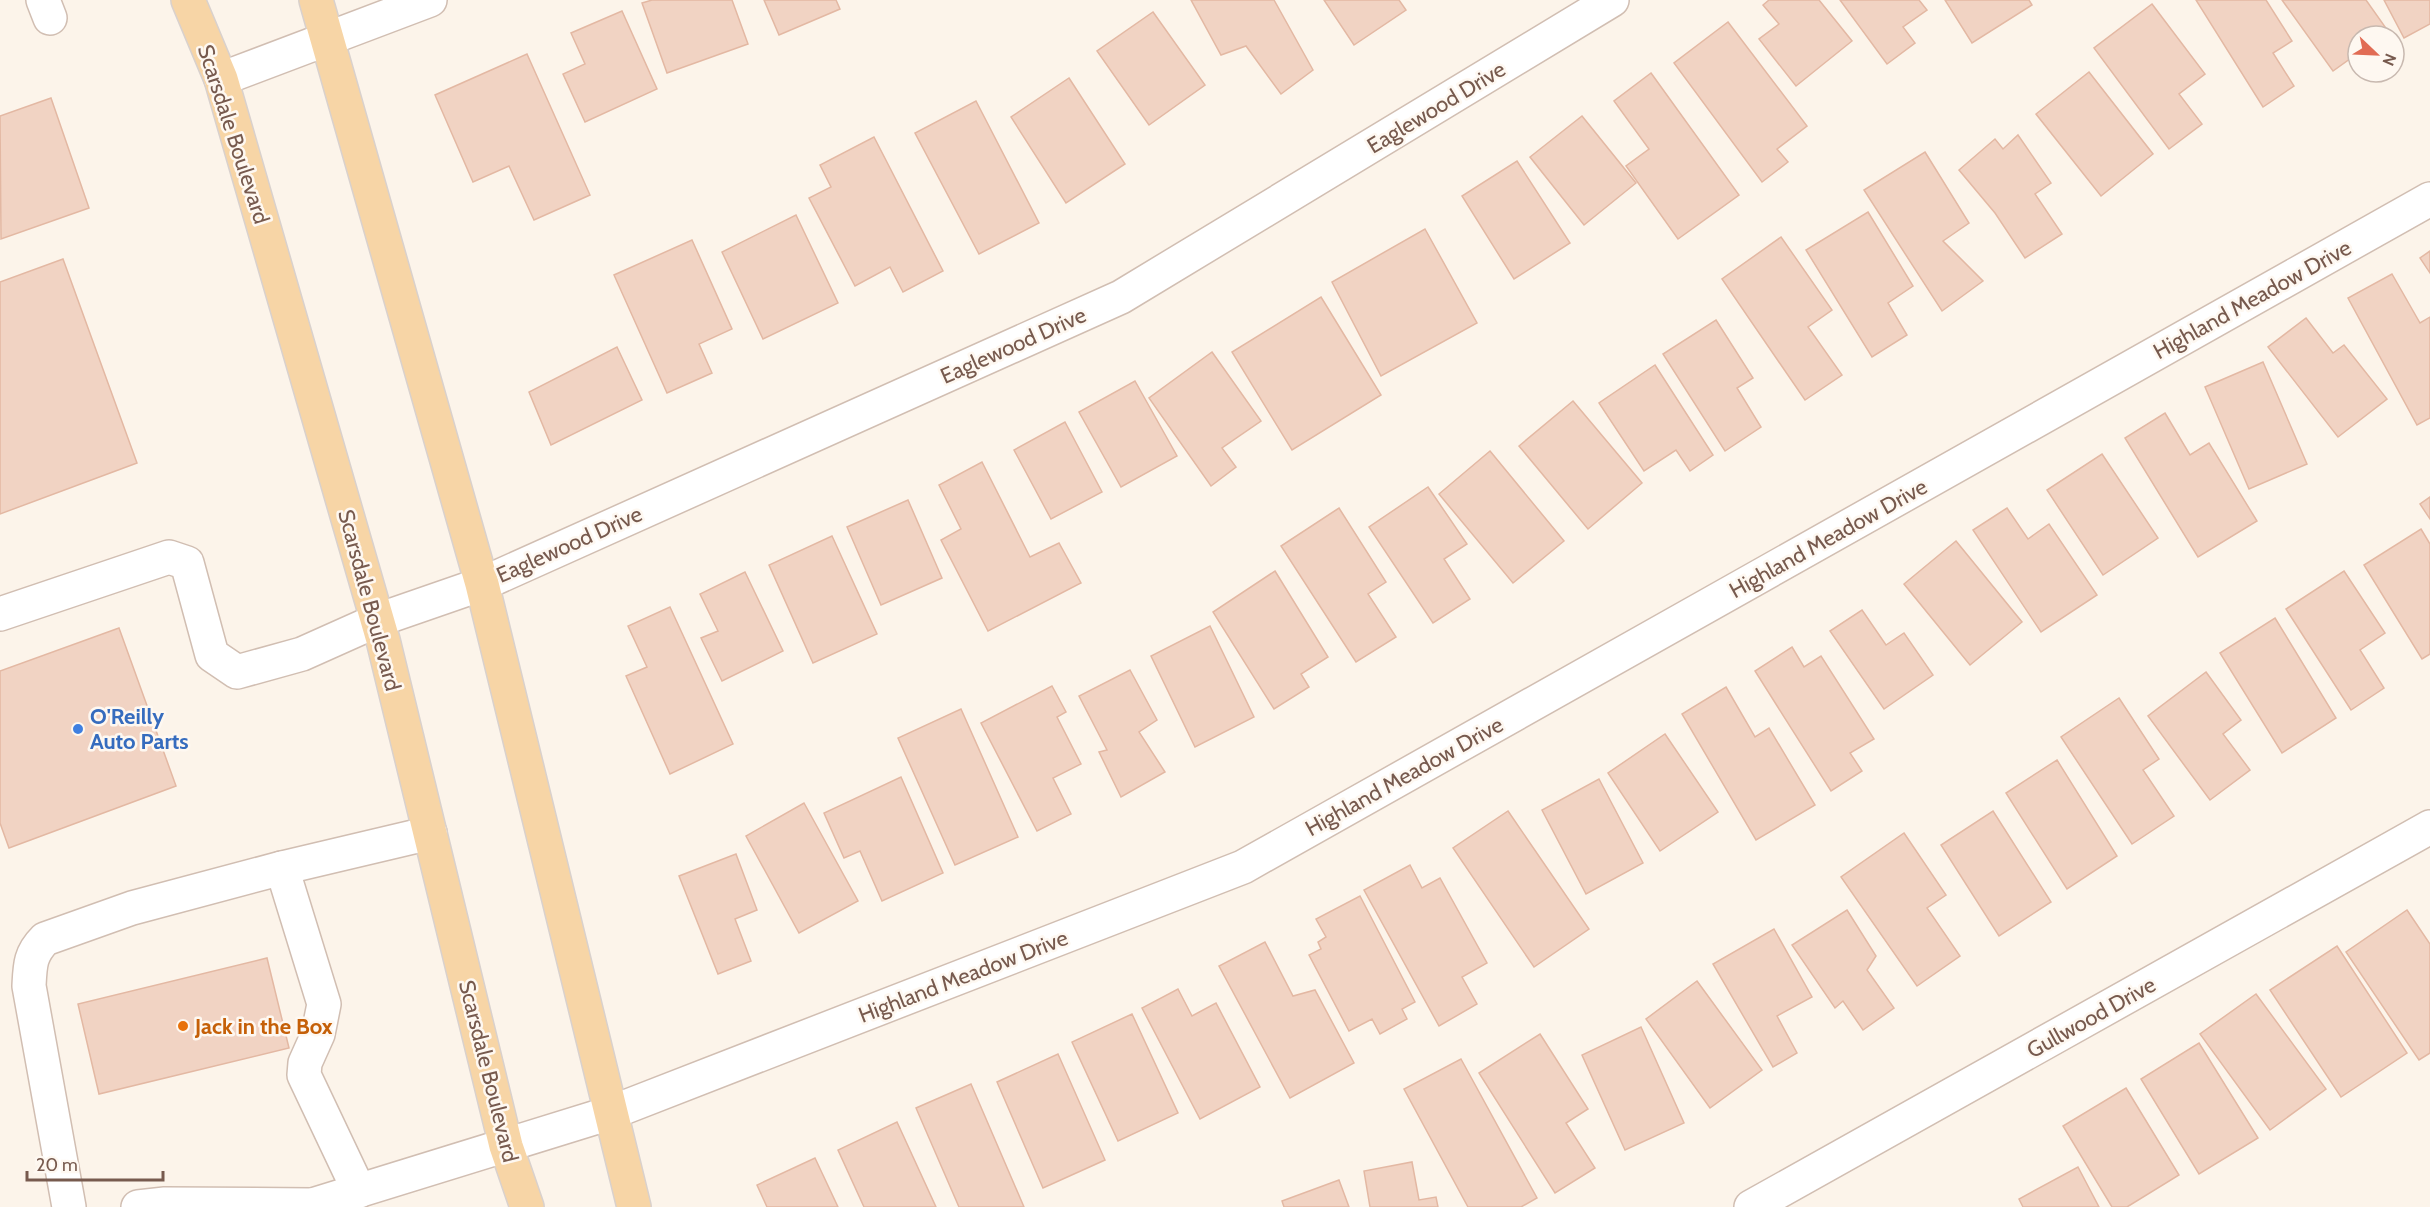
<svg xmlns="http://www.w3.org/2000/svg" width="2430" height="1207" font-family="Cabin,sans-serif">
  <style>
    .building { fill: #f1d3c3; stroke: #e3b8a3; stroke-width: 1.5 }
    .lines { fill: none; stroke-linecap: round; stroke-linejoin: round }
    .minor-casing { stroke: #d1beb2; stroke-width: 36 }
    .major-casing { stroke: #d9d1cd; stroke-width: 36 }
    .minor { stroke: #fff; stroke-width: 33 }
    .major { stroke: #f7d5a6; stroke-width: 33 }
    .shop-dot { fill: #3f7fe0; stroke: #fef8f1; stroke-width: 2 }
    .food-dot { fill: #e8710a; stroke: #fef8f1; stroke-width: 2 }
    .labels { text-anchor: middle; stroke-width: 5; stroke-linejoin: round; paint-order: stroke }
    .street-label { font-size: 22px; fill: #775a4e; stroke: #fef8f1 }
    .shop-label { font-size: 22px; font-weight: bold; fill: #366cbe; stroke: #fef8f1; text-anchor: start }
    .food-label { font-size: 22px; font-weight: bold; fill: #c56008; stroke: #fef8f1; text-anchor: start }
  </style>
  <rect width="100%" height="100%" fill="#fcf4ea"/>
  <g class="building">
    <path d="M 652,0 L 732,0 L 748,44 L 667,73 L 642,3 Z"/>
    <path d="M 764,0 L 836,0 L 840,9 L 779,35 Z"/>
    <path d="M 1191,0 L 1274,0 L 1313,70 L 1281,94 L 1246,46 L 1221,55 Z"/>
    <path d="M 1324,0 L 1399,0 L 1406,10 L 1354,45 Z"/>
    <path d="M 1769,0 L 1819,0 L 1852,41 L 1796,86 L 1759,39 L 1779,24 L 1763,5 Z"/>
    <path d="M 1840,0 L 1919,0 L 1927,10 L 1903,27 L 1915,43 L 1887,64 Z"/>
    <path d="M 1945,0 L 2029,0 L 2032,5 L 1972,43 Z"/>
    <path d="M 2196,0 L 2266,0 L 2292,41 L 2273,53 L 2294,86 L 2263,107 Z"/>
    <path d="M 2282,0 L 2366,0 L 2388,31 L 2382,36 L 2358,36 L 2358,53 L 2333,71 Z"/>
    <path d="M 2384,0 L 2430,0 L 2430,24 L 2404,38 Z"/>
    <path d="M 2152,4 L 2205,74 L 2179,94 L 2202,124 L 2169,149 L 2094,48 Z"/>
    <path d="M 622,11 L 657,89 L 585,122 L 563,74 L 585,64 L 571,33 Z"/>
    <path d="M 1153,12 L 1205,85 L 1149,125 L 1097,51 Z"/>
    <path d="M 1728,22 L 1807,126 L 1777,149 L 1788,162 L 1762,182 L 1674,63 Z"/>
    <path d="M 527,54 L 590,195 L 534,220 L 509,166 L 473,182 L 435,95 Z"/>
    <path d="M 2089,72 L 2153,154 L 2101,196 L 2036,114 Z"/>
    <path d="M 1651,73 L 1739,195 L 1678,239 L 1626,166 L 1649,149 L 1614,101 Z"/>
    <path d="M 1069,78 L 1125,164 L 1066,203 L 1011,117 Z"/>
    <path d="M 51,98 L 89,208 L 1,239 L 0,116 Z"/>
    <path d="M 976,101 L 1039,223 L 979,254 L 915,133 Z"/>
    <path d="M 1582,116 L 1636,183 L 1584,225 L 1530,157 Z"/>
    <path d="M 2018,135 L 2051,183 L 2035,194 L 2062,234 L 2025,258 L 1995,213 L 1959,170 L 1995,139 L 2003,149 Z"/>
    <path d="M 874,137 L 943,271 L 903,292 L 890,267 L 855,286 L 809,198 L 831,187 L 820,165 Z"/>
    <path d="M 1925,152 L 1969,223 L 1943,241 L 1983,281 L 1942,311 L 1864,190 Z"/>
    <path d="M 1517,161 L 1570,243 L 1514,279 L 1462,196 Z"/>
    <path d="M 1868,212 L 1913,286 L 1888,303 L 1907,335 L 1872,357 L 1806,250 Z"/>
    <path d="M 796,215 L 838,303 L 763,339 L 722,252 Z"/>
    <path d="M 1425,229 L 1477,323 L 1381,376 L 1332,282 Z"/>
    <path d="M 1781,237 L 1832,310 L 1808,327 L 1842,375 L 1805,400 L 1722,279 Z"/>
    <path d="M 692,240 L 732,329 L 699,344 L 712,373 L 667,393 L 614,275 Z"/>
    <path d="M 2430,251 L 2430,273 L 2420,258 Z"/>
    <path d="M 63,259 L 137,463 L 0,514 L 0,282 Z"/>
    <path d="M 2392,274 L 2420,323 L 2430,317 L 2430,418 L 2417,425 L 2348,298 Z"/>
    <path d="M 1321,297 L 1381,395 L 1292,450 L 1232,352 Z"/>
    <path d="M 2306,318 L 2333,353 L 2344,345 L 2387,399 L 2338,437 L 2268,347 Z"/>
    <path d="M 1716,320 L 1753,378 L 1737,388 L 1761,427 L 1725,451 L 1663,354 Z"/>
    <path d="M 617,347 L 642,400 L 551,445 L 529,392 Z"/>
    <path d="M 1212,352 L 1261,421 L 1222,448 L 1236,467 L 1211,486 L 1149,398 Z"/>
    <path d="M 2263,362 L 2307,464 L 2249,489 L 2205,387 Z"/>
    <path d="M 1655,365 L 1713,455 L 1690,471 L 1676,450 L 1644,471 L 1599,403 Z"/>
    <path d="M 1135,381 L 1177,456 L 1121,487 L 1079,412 Z"/>
    <path d="M 1573,401 L 1642,483 L 1588,529 L 1519,446 Z"/>
    <path d="M 2165,413 L 2190,455 L 2209,443 L 2257,521 L 2198,557 L 2125,438 Z"/>
    <path d="M 1065,422 L 1102,492 L 1051,519 L 1014,450 Z"/>
    <path d="M 1490,451 L 1564,541 L 1513,583 L 1439,494 Z"/>
    <path d="M 2102,454 L 2158,538 L 2103,575 L 2047,490 Z"/>
    <path d="M 982,462 L 1030,557 L 1059,543 L 1081,583 L 988,631 L 941,540 L 961,529 L 939,485 Z"/>
    <path d="M 1428,487 L 1467,544 L 1444,559 L 1470,599 L 1433,623 L 1369,527 Z"/>
    <path d="M 2430,497 L 2430,519 L 2420,504 Z"/>
    <path d="M 908,500 L 942,578 L 881,605 L 847,527 Z"/>
    <path d="M 1339,508 L 1386,582 L 1368,594 L 1396,637 L 1356,662 L 1281,546 Z"/>
    <path d="M 2007,508 L 2028,539 L 2049,524 L 2097,595 L 2041,632 L 1973,530 Z"/>
    <path d="M 2421,529 L 2430,544 L 2430,654 L 2422,659 L 2364,565 Z"/>
    <path d="M 832,536 L 877,634 L 813,663 L 769,565 Z"/>
    <path d="M 1956,541 L 2022,622 L 1970,665 L 1904,584 Z"/>
    <path d="M 1275,571 L 1328,657 L 1301,674 L 1309,687 L 1274,709 L 1213,612 Z"/>
    <path d="M 2344,571 L 2385,633 L 2360,650 L 2384,688 L 2351,710 L 2286,609 Z"/>
    <path d="M 745,572 L 783,651 L 722,681 L 701,638 L 718,631 L 700,594 Z"/>
    <path d="M 670,607 L 733,744 L 670,774 L 626,676 L 647,667 L 628,626 Z"/>
    <path d="M 1862,610 L 1886,645 L 1904,633 L 1933,675 L 1884,709 L 1830,631 Z"/>
    <path d="M 2275,618 L 2336,718 L 2282,753 L 2220,653 Z"/>
    <path d="M 1210,626 L 1254,717 L 1195,747 L 1151,656 Z"/>
    <path d="M 119,628 L 176,786 L 9,848 L 0,823 L 0,671 Z"/>
    <path d="M 1792,647 L 1804,667 L 1821,656 L 1874,739 L 1850,753 L 1862,771 L 1831,791 L 1755,671 Z"/>
    <path d="M 1130,670 L 1157,720 L 1139,732 L 1165,772 L 1121,797 L 1099,752 L 1107,750 L 1079,696 Z"/>
    <path d="M 2206,672 L 2241,720 L 2223,734 L 2250,770 L 2210,800 L 2148,716 Z"/>
    <path d="M 1052,686 L 1066,712 L 1057,717 L 1081,764 L 1053,778 L 1071,814 L 1037,831 L 981,723 Z"/>
    <path d="M 1726,687 L 1755,737 L 1769,728 L 1815,805 L 1756,840 L 1682,714 Z"/>
    <path d="M 2119,698 L 2159,759 L 2143,770 L 2174,816 L 2132,844 L 2061,737 Z"/>
    <path d="M 961,709 L 1018,837 L 955,865 L 898,738 Z"/>
    <path d="M 1665,734 L 1718,812 L 1660,851 L 1608,773 Z"/>
    <path d="M 2057,760 L 2117,856 L 2067,889 L 2006,793 Z"/>
    <path d="M 901,777 L 943,873 L 882,901 L 860,851 L 844,858 L 824,813 Z"/>
    <path d="M 1599,779 L 1643,863 L 1586,894 L 1542,810 Z"/>
    <path d="M 804,803 L 858,901 L 799,933 L 746,836 Z"/>
    <path d="M 1508,811 L 1589,929 L 1534,967 L 1453,848 Z"/>
    <path d="M 1993,811 L 2051,902 L 1999,936 L 1941,845 Z"/>
    <path d="M 1904,833 L 1946,895 L 1927,908 L 1960,956 L 1917,986 L 1841,877 Z"/>
    <path d="M 736,854 L 757,910 L 735,919 L 751,961 L 718,974 L 679,876 Z"/>
    <path d="M 1410,865 L 1422,888 L 1440,878 L 1487,963 L 1462,977 L 1477,1004 L 1439,1026 L 1364,890 Z"/>
    <path d="M 1360,896 L 1415,1002 L 1402,1009 L 1407,1019 L 1380,1034 L 1372,1019 L 1349,1031 L 1309,955 L 1321,949 L 1318,942 L 1326,937 L 1316,919 Z"/>
    <path d="M 1847,910 L 1876,956 L 1867,970 L 1894,1008 L 1863,1030 L 1843,1001 L 1835,1008 L 1792,945 Z"/>
    <path d="M 2407,910 L 2430,944 L 2430,1053 L 2419,1060 L 2346,952 Z"/>
    <path d="M 1774,929 L 1812,997 L 1777,1016 L 1797,1053 L 1773,1067 L 1713,964 Z"/>
    <path d="M 1265,942 L 1293,996 L 1315,990 L 1354,1063 L 1290,1098 L 1219,966 Z"/>
    <path d="M 2337,946 L 2407,1053 L 2341,1097 L 2270,990 Z"/>
    <path d="M 267,958 L 289,1048 L 99,1094 L 78,1004 Z"/>
    <path d="M 1697,981 L 1762,1070 L 1710,1108 L 1646,1019 Z"/>
    <path d="M 1178,989 L 1192,1016 L 1216,1003 L 1260,1087 L 1200,1119 L 1142,1008 Z"/>
    <path d="M 2256,994 L 2326,1089 L 2270,1130 L 2200,1034 Z"/>
    <path d="M 1132,1014 L 1178,1113 L 1118,1141 L 1072,1042 Z"/>
    <path d="M 1641,1027 L 1684,1123 L 1625,1150 L 1582,1055 Z"/>
    <path d="M 1540,1034 L 1588,1109 L 1566,1123 L 1595,1168 L 1555,1193 L 1479,1073 Z"/>
    <path d="M 2199,1043 L 2258,1138 L 2199,1174 L 2141,1079 Z"/>
    <path d="M 1058,1054 L 1105,1160 L 1043,1188 L 997,1082 Z"/>
    <path d="M 1461,1059 L 1537,1198 L 1521,1207 L 1468,1207 L 1404,1089 Z"/>
    <path d="M 971,1084 L 1024,1207 L 959,1207 L 916,1108 Z"/>
    <path d="M 2126,1088 L 2179,1175 L 2127,1207 L 2112,1207 L 2063,1126 Z"/>
    <path d="M 897,1122 L 936,1207 L 864,1207 L 838,1150 Z"/>
    <path d="M 815,1158 L 838,1207 L 767,1207 L 757,1185 Z"/>
    <path d="M 1412,1162 L 1419,1200 L 1436,1197 L 1438,1207 L 1370,1207 L 1364,1171 Z"/>
    <path d="M 2078,1167 L 2099,1207 L 2023,1207 L 2019,1199 Z"/>
    <path d="M 1339,1180 L 1349,1207 L 1284,1207 L 1282,1201 Z"/>
  </g>
  <g class="lines">
    <g class="minor-casing">
      <g id="minor">
        <path d="M 43,0 L 50,18"/>
        <path d="M 221,79 L 430,0"/>
        <path d="M 0,614 L 169,557 L 187,563 L 212,655 L 237,672 L 302,654 L 378,620 L 482,584 L 1121,297 L 1612,0"/>
        <path d="M 282,868 L 324,1004 L 318,1034 L 305,1063 L 304,1075 L 359,1191"/>
        <path d="M 69,1207 L 29,986 C 30,965 30,954 45,939 L 132,908 L 282,868 L 430,833"/>
        <path d="M 138,1207 L 165,1204 L 312,1205"/>
        <path d="M 306,1207 L 610,1113 L 1243,867 L 2430,199"/>
        <path d="M 1751,1207 L 2430,827"/>
      </g>
    </g>
    <g class="major-casing">
      <g id="major">
        <path d="M 188,0 L 221,79 L 383,640 L 506,1146 L 527,1207"/>
        <path d="M 316,0 L 482,584 L 634,1207"/>
      </g>
    </g>
    <use href="#minor" class="minor"/>
    <use href="#major" class="major"/>
  </g>
  <circle class="shop-dot" cx="78" cy="729" r="6"/>
  <circle class="food-dot" cx="183" cy="1026" r="6"/>
  <g class="labels">
    <g class="street-label">
      <text transform="translate(1436 107) rotate(-31)" y="8">Eaglewood Drive</text>
      <text transform="translate(234 134) rotate(72)" y="8">Scarsdale Boulevard</text>
      <text transform="translate(2252 299) rotate(-29)" y="8">Highland Meadow Drive</text>
      <text transform="translate(1013 345) rotate(-24)" y="8">Eaglewood Drive</text>
      <text transform="translate(1828 538) rotate(-29)" y="8">Highland Meadow Drive</text>
      <text transform="translate(569 544) rotate(-24)" y="8">Eaglewood Drive</text>
      <text transform="translate(370 600) rotate(75)" y="8">Scarsdale Boulevard</text>
      <text transform="translate(1404 776) rotate(-29)" y="8">Highland Meadow Drive</text>
      <text transform="translate(963 976) rotate(-21)" y="8">Highland Meadow Drive</text>
      <text transform="translate(2091 1017) rotate(-29)" y="8">Gullwood Drive</text>
      <text transform="translate(489 1071) rotate(76)" y="8">Scarsdale Boulevard</text>
    </g>
    <g class="shop-label">
      <text x="90" y="724">O'Reilly<tspan x="90" dy="25">Auto Parts</tspan></text>
    </g>
    <g class="food-label">
      <text x="195" y="1034">Jack in the Box</text>
    </g>
  </g>
  <g transform="translate(2376 54) rotate(113)"><circle r="28" fill="#fef8f1" stroke="#c8b9b0" stroke-width="1.5"/>
  <path d="M0-4.5L10 22L0 15L-10 22Z" fill="#e16c54"/>
  <text y="-9" font-size="16" font-weight="bold" text-anchor="middle" fill="#775a4e">N</text>
  </g>
  <path d="M27 1171v9h136v-9" fill="none" stroke="#775a4e" stroke-width="3"/>
  <text x="36" y="1171" font-size="18" fill="#775a4e" stroke="#fef8f1" stroke-width="4.5" paint-order="stroke">20 m</text>
</svg>
